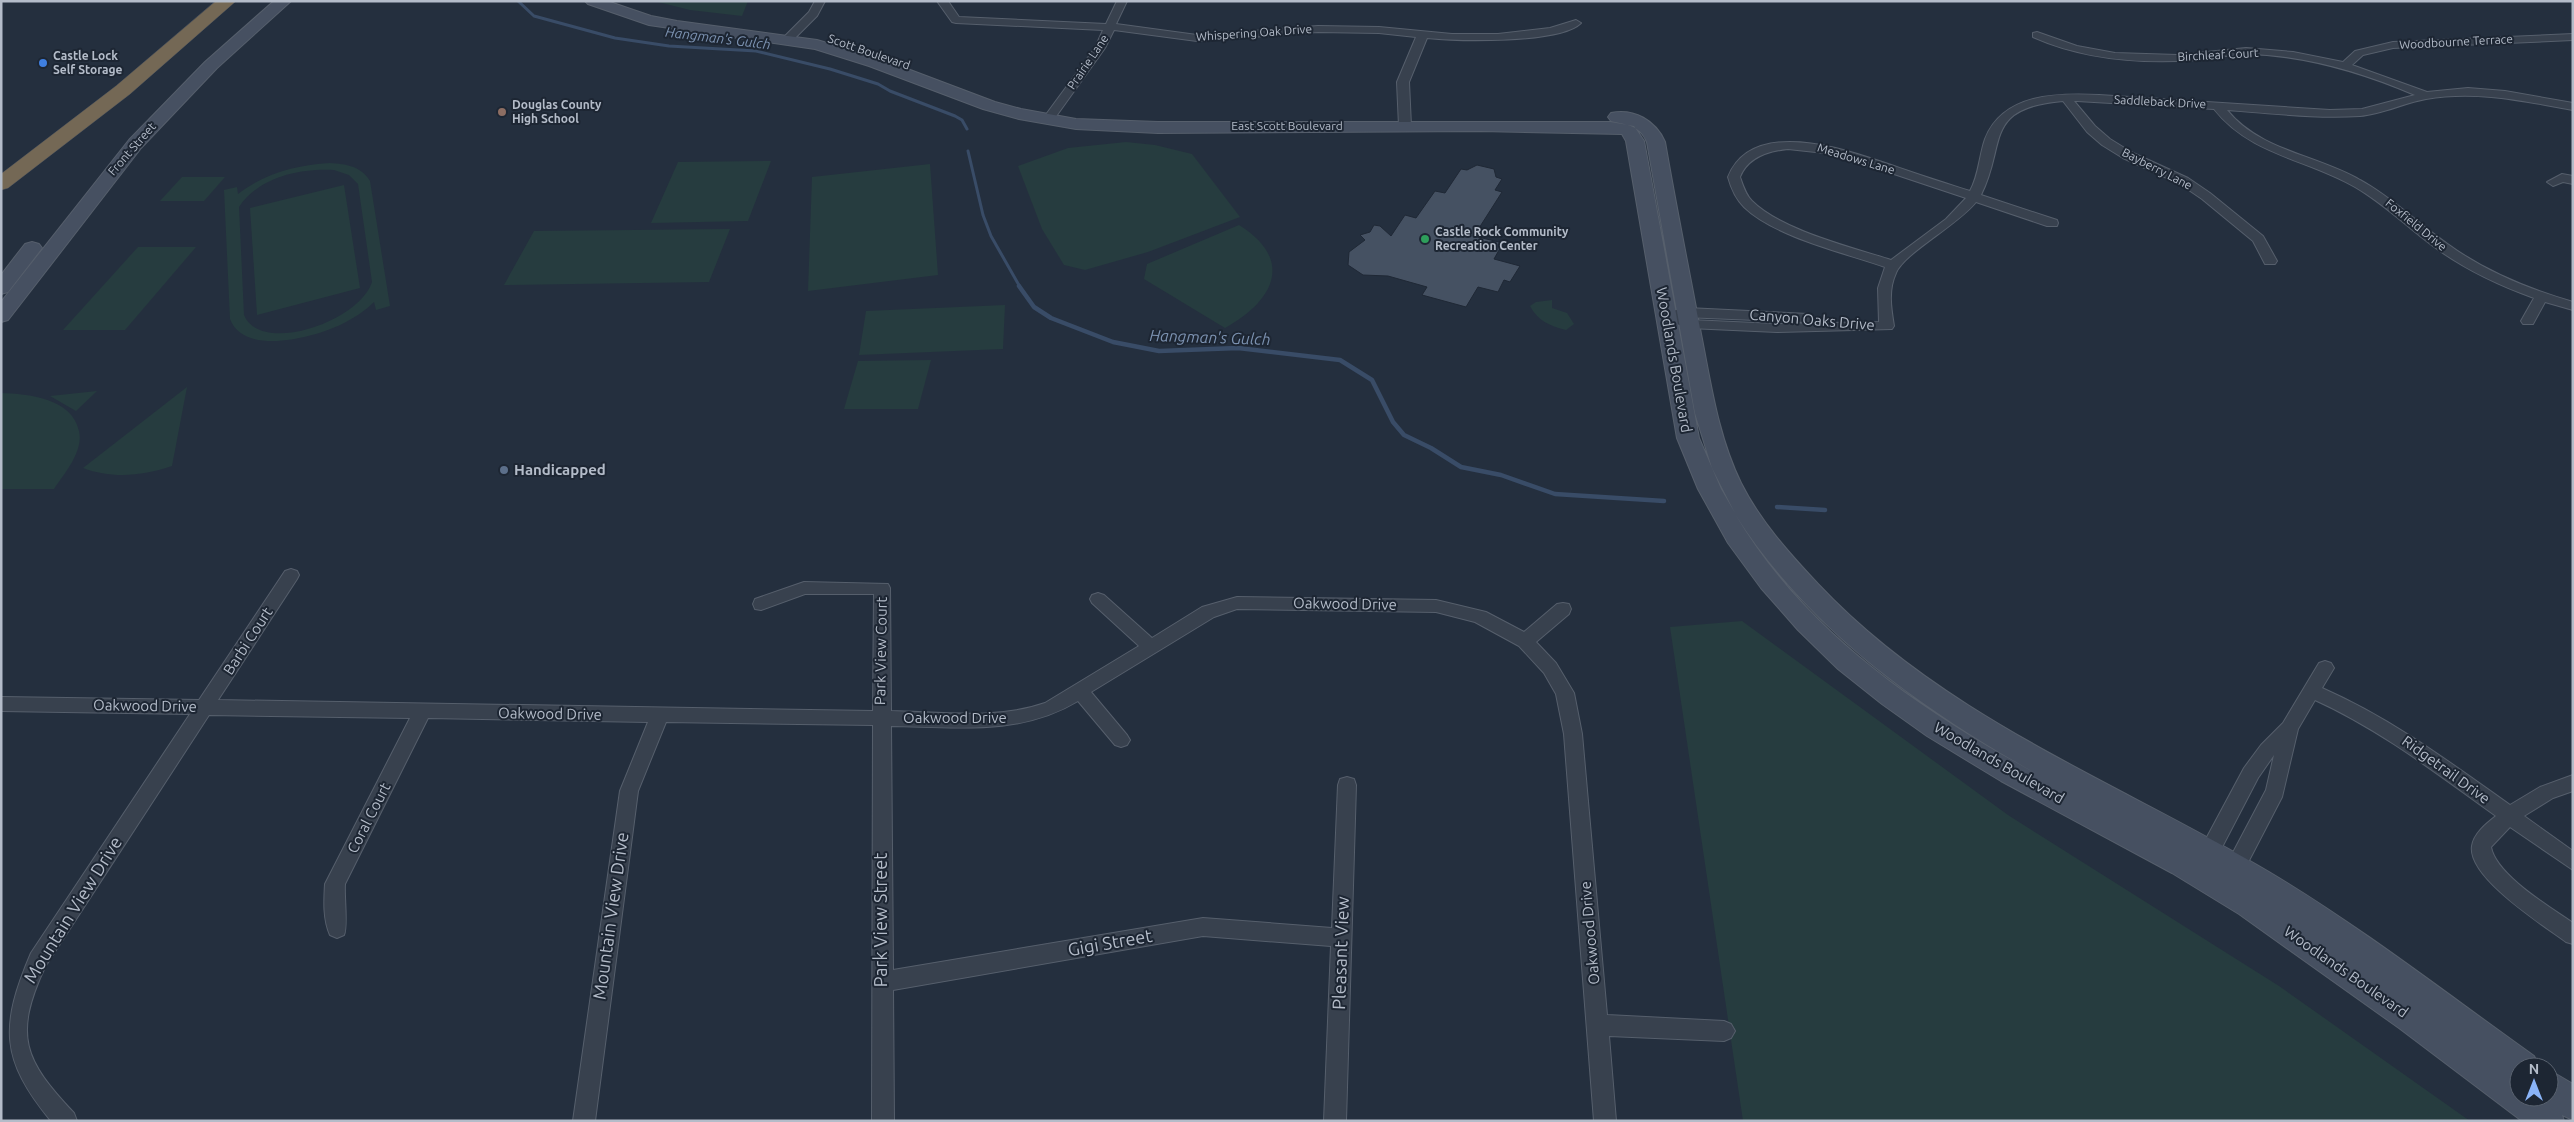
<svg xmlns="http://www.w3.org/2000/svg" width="2574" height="1122" font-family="Ubuntu,sans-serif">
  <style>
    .green { fill: #263c3f; fill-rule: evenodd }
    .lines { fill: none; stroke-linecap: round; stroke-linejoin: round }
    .stream-far1 { stroke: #394c67; stroke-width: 3 }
    .stream { stroke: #394c67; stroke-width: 4.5 }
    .building { fill: #455162; stroke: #1f2835 }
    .street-casing { stroke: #565f6c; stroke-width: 2 }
    .secondary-casing { stroke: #565f6c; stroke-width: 2 }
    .highway-casing { stroke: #434c59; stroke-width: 1 }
    .street { fill: #38414e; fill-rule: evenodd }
    .secondary { fill: #465061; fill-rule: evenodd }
    .highway { fill: #746855; fill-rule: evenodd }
    .shop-dot { fill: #3f7fe0; stroke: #1d2633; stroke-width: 2 }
    .education-dot { fill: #8d6e63; stroke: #1d2633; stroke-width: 2 }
    .leisure-dot { fill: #2e9e5b; stroke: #1d2633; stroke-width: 2 }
    .service-dot { fill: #5c6f8a; stroke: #1d2633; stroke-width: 2 }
    .labels { text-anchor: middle; stroke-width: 4; stroke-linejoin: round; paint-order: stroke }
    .far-street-label { font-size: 12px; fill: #b4bcc9; stroke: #1d2633 }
    .far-poi-label { font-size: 12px; font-weight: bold; fill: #b4bcc9; stroke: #1d2633; text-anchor: start }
    .far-water-label { font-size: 14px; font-style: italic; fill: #7c92b1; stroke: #1d2633 }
    .street-label { font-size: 15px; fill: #b4bcc9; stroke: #1d2633 }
    .poi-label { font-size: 15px; font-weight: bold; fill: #b4bcc9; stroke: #1d2633; text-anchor: start }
    .water-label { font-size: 16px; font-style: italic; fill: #7c92b1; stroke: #1d2633 }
    .near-street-label { font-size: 18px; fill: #b4bcc9; stroke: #1d2633 }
  </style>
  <rect width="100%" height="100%" fill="#242f3e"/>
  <g class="green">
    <path d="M 654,1 L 748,1 L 742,16 L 690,10 Z"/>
    <path d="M 1126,142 L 1155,145 L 1192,154 L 1240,217 L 1148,252 L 1085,270 L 1064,265 L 1042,229 L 1018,166 L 1068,148 Z"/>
    <path d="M 771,161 L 748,221 L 651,223 L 678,162 Z"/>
    <path d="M 330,163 C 346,164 361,166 370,181 L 390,306 L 376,310 L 374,302 C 365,311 354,318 342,324 C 316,337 244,357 230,319 L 224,190 L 237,187 L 238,194 C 265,173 297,165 330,163 ZM 334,170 L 349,175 L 358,184 L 372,282 C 360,321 261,356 244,315 L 239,207 C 259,177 300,168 334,170 Z"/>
    <path d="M 930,164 L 938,275 L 808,291 L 812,177 Z"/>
    <path d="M 182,177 L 225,177 L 204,201 L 160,201 Z"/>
    <path d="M 344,185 L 360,288 L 257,315 L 250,208 Z"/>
    <path d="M 1239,225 C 1295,260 1274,301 1225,328 L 1144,279 L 1147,264 Z"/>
    <path d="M 730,229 L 709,282 L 504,285 L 534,231 Z"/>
    <path d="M 138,247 L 196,247 L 125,330 L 63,330 Z"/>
    <path d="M 1552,300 L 1552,308 L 1567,313 L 1574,324 L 1566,330 C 1550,326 1538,321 1530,306 L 1536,302 Z"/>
    <path d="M 1005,305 L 1003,349 L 859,355 L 866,311 Z"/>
    <path d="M 931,360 L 918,409 L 844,409 L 858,361 Z"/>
    <path d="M 187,387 L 172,466 C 143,476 112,479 83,468 Z"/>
    <path d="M 97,391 L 76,411 L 50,396 Z"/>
    <path d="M 1,393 C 28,394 72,398 79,431 C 84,451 64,474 54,489 L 1,489 Z"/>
    <path d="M 1742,621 L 2008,815 L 2279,986 L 2470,1121 L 1743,1121 L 1670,627 Z"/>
  </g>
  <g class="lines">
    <g class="stream-far1">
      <path d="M 518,1 L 534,16 L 615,38 L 669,46 L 756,51 L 830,69 L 878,84 L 890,91 L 955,116 L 962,120 L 967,129"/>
      <path d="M 968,151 L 983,215 L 991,236 L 1020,287"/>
    </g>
    <g class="stream">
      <path d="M 1019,286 L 1034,307 L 1051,318 L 1113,342 L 1159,351 L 1238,348 L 1340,360 L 1372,380 L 1393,422 L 1404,435 L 1431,448 L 1461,467 L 1501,475 L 1555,494 L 1664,501"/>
      <path d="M 1777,507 L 1825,510"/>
    </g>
  </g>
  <path class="building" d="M 1477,165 L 1494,169 L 1496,177 L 1502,179 L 1495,190 L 1502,192 L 1474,236 L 1503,243 L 1494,259 L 1520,266 L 1510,282 L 1504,280 L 1498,292 L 1478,287 L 1466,307 L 1422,295 L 1427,287 L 1388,276 L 1363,275 L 1348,265 L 1349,252 L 1365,240 L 1360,235 L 1370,232 L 1374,225 L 1380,226 L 1391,236 L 1405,215 L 1416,218 L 1435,191 L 1445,193 L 1461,169 L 1467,170 Z"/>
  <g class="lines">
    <g class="street-casing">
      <g id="street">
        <path d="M 815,1 L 825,1 L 817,16 L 791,42 L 783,42 L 783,38 L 809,12 Z"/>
        <path d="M 937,1 L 948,1 L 959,17 L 1106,24 L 1117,1 L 1127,1 L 1116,24 L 1197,35 L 1318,26 L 1379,27 L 1452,34 L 1498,34 L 1550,28 L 1576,20 L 1581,23 C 1560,44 1457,41 1427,38 L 1409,82 L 1411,126 L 1405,130 L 1399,126 L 1397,82 L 1416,37 L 1379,33 L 1318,32 L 1197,41 L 1114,30 L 1105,48 L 1052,122 L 1048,124 L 1042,120 L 1095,48 L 1103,30 L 956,23 L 952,22 Z"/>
        <path d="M 2037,32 L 2077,46 L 2115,53 L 2177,55 L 2246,48 L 2293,52 L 2343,62 L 2355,51 L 2393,42 L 2573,34 L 2573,40 L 2393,48 L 2363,55 L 2352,65 L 2427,92 L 2468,88 L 2505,91 L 2573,103 L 2573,110 C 2523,101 2476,90 2426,99 C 2404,103 2382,114 2360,116 C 2316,119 2271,113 2227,110 C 2260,151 2317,155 2360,180 C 2393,198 2418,224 2449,245 C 2486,272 2529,289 2573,302 L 2573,310 L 2545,302 L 2533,324 L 2523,324 L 2521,321 L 2534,298 C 2498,285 2464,269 2433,246 C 2406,226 2384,204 2355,187 C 2307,159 2250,155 2214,109 L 2077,101 L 2074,101 L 2095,126 L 2110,139 L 2131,152 L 2188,178 L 2210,193 L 2263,236 L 2277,261 L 2275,264 L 2265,264 L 2253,241 L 2202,199 L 2180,184 L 2123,158 L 2102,145 L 2087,132 L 2063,101 C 1982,108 2007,144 1981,195 L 2057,220 L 2058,223 L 2057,226 L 2047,226 L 1976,202 C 1958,225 1904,253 1896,273 C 1888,290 1891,308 1894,326 L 1892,329 L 1777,332 L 1689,328 L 1661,319 L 1659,316 L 1661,313 L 1687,308 L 1808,314 L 1815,318 L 1808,322 L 1683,317 L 1690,320 L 1777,324 L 1879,322 L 1878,288 L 1885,267 C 1845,253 1775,237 1744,207 C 1736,199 1731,188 1728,177 C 1753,115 1850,151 1894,166 C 1919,175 1945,183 1970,191 C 1979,175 1979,156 1985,139 C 2003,93 2058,93 2099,95 L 2330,110 L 2362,109 L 2415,95 C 2361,72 2305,55 2246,54 C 2230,54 2213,59 2197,60 C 2141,64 2085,60 2033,37 L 2033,33 ZM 1788,149 L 1834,154 L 1966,198 L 1946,219 L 1891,260 C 1851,247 1781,230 1752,201 C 1746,195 1743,186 1740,177 C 1748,157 1768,151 1788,149 Z"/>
        <path d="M 2562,174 L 2573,176 L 2573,184 L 2563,182 L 2553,186 L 2547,182 Z"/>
        <path d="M 291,569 L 297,571 L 299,575 L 297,579 L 218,700 L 873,711 L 874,594 L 805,594 L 761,610 L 755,609 L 753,604 L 755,599 L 804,582 L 888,584 L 890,588 L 891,711 C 941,712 997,720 1045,703 L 1139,646 L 1092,603 L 1090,599 L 1092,595 L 1098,593 L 1104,595 L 1152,638 L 1202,607 L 1237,597 L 1436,600 L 1486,612 L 1524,632 L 1557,604 L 1563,603 L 1569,604 L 1571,609 L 1569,614 L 1536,642 L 1556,663 L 1574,693 L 1582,734 L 1607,1015 L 1724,1021 L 1731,1024 L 1735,1031 L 1731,1038 L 1724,1041 L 1609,1036 L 1616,1121 L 1594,1121 L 1564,734 L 1556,694 L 1544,673 L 1519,646 L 1475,622 L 1436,612 L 1237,609 L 1214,617 L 1091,692 L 1127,735 L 1130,740 L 1127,745 L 1121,747 L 1115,745 L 1078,701 C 1020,736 957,727 891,726 L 893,970 L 1203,918 L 1332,928 L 1338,785 L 1340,779 L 1347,777 L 1354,779 L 1356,785 L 1346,1121 L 1324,1121 L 1331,946 L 1203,936 L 893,990 L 894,1121 L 872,1121 L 873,725 L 666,722 L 638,791 L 595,1121 L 573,1121 L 620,791 L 648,722 L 428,718 L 345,884 C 344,897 348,927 344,935 L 337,938 L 330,935 C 323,919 324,901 325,884 L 410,718 L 209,715 L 45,967 C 13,1036 24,1060 74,1113 L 77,1121 L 51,1121 C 0,1059 0,1026 31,953 L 190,714 L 1,711 L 1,697 L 199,700 L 285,571 Z"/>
        <path d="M 2325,661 L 2331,663 L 2334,668 L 2322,688 C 2392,719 2448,761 2510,805 L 2540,787 L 2573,775 L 2573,791 L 2553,798 L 2524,816 L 2573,851 L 2573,870 L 2510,827 L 2491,847 C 2496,875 2550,907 2573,923 L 2573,944 L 2566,942 C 2543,925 2467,877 2472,846 C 2474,833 2486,824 2496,816 C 2437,774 2381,730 2315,700 L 2298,729 L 2282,797 L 2242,874 L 2227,881 L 2220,878 L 2217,872 L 2220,866 L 2228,862 L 2266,790 L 2274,755 L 2258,778 L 2219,853 L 2220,861 L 2217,867 L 2210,870 L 2203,867 L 2199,852 L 2244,768 L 2261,745 L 2283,723 L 2319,663 Z"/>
      </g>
    </g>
    <g class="secondary-casing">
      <g id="secondary">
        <path d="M 274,1 L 291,1 L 217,68 L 141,148 L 8,320 L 1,322 L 1,302 L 129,140 L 205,62 Z"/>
        <path d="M 585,1 L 607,1 L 651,16 L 677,21 L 817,40 L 881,59 L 995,102 L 1021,109 L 1076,119 L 1158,122 L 1610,122 L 1634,126 L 1644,141 L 1699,438 L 1721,489 L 1735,513 L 1712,468 L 1695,413 L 1647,142 C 1640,125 1627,125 1611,121 L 1608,117 L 1611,113 C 1634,108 1656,121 1665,142 C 1676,206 1689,270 1701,334 C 1711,384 1718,436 1741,483 C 1760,521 1789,553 1818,584 C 1943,717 2115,781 2269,872 C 2361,927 2447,994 2534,1056 L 2539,1067 L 2519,1067 L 2519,1097 L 2549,1097 L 2549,1070 L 2573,1084 L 2573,1120 L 2562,1115 L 2564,1121 L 2522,1121 L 2399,1028 L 2239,914 L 2172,873 L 2001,781 L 1927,736 L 1882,704 L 1838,669 L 1798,630 L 1761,588 L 1728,543 L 1698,489 L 1677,438 L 1626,141 L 1622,134 L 1481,131 L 1158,133 L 1076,129 L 1019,119 L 983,109 L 869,66 L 815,49 L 649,25 L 588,4 ZM 1735,514 C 1808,629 1920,708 2037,774 C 1920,711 1804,631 1735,514 Z"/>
        <path d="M 32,242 L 39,244 L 42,248 L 8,292 L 1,294 L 1,275 L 25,244 Z"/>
      </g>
    </g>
    <g class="highway-casing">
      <path id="highway" d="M 216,1 L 236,1 L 130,94 L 8,188 L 1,190 L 1,174 L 116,86 Z"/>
    </g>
    <use href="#street" class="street"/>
    <use href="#secondary" class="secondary"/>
    <use href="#highway" class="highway"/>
  </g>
  <circle class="shop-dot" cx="43" cy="63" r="5"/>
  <circle class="education-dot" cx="502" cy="112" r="5"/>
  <circle class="leisure-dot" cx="1425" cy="239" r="5"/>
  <circle class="service-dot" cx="504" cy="470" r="5"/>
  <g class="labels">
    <g class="far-street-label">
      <text transform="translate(1254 33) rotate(-4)" y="4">Whispering Oak Drive</text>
      <text transform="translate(2456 42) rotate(-3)" y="4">Woodbourne Terrace</text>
      <text transform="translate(869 52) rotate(19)" y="4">Scott Boulevard</text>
      <text transform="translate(2218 55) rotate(-3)" y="4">Birchleaf Court</text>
      <text transform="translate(1088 62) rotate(-56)" y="4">Prairie Lane</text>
      <text transform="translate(2160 102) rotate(3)" y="4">Saddleback Drive</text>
      <text x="1287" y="130">East Scott Boulevard</text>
      <text transform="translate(132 149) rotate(-49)" y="4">Front Street</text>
      <text transform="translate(1856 159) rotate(17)" y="4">Meadows Lane</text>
      <text transform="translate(2157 169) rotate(27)" y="4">Bayberry Lane</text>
      <text transform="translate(2416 225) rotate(39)" y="4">Foxfield Drive</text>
    </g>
    <g class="far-poi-label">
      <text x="53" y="60">Castle Lock<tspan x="53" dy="14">Self Storage</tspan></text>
      <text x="512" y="109">Douglas County<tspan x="512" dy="14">High School</tspan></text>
      <text x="1435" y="236">Castle Rock Community<tspan x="1435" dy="14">Recreation Center</tspan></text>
    </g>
    <g class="far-water-label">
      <text transform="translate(718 38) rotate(7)" y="5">Hangman's Gulch</text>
    </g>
    <g class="street-label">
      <text transform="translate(1812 320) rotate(5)" y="5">Canyon Oaks Drive</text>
      <text transform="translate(1674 360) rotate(80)" y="5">Woodlands Boulevard</text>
      <text transform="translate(1345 604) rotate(1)" y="5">Oakwood Drive</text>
      <text transform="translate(248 641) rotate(-57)" y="5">Barbi Court</text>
      <text transform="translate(881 651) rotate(-89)" y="5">Park View Court</text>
      <text transform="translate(145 706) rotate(1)" y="5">Oakwood Drive</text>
      <text transform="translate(550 714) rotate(1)" y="5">Oakwood Drive</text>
      <text x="955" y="723">Oakwood Drive</text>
      <text transform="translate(1999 763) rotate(30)" y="5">Woodlands Boulevard</text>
      <text transform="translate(2446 770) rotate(36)" y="5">Ridgetrail Drive</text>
      <text transform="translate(369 818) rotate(-63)" y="5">Coral Court</text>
      <text transform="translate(1590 933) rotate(-95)" y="5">Oakwood Drive</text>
      <text transform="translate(2346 972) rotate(35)" y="5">Woodlands Boulevard</text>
    </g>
    <g class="poi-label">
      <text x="514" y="475">Handicapped</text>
    </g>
    <g class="water-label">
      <text transform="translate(1210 337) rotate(2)" y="6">Hangman's Gulch</text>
    </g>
    <g class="near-street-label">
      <text transform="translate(73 910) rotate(-58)" y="6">Mountain View Drive</text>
      <text transform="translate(611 916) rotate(-82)" y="6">Mountain View Drive</text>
      <text transform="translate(881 920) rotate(-90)" y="6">Park View Street</text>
      <text transform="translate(1110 943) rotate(-10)" y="6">Gigi Street</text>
      <text transform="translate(1341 953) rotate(-88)" y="6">Pleasant View</text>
    </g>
  </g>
  <rect width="2574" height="1122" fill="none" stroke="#b4bcc9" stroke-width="5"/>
  <g transform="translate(2534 1082)"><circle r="24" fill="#1d2633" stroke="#59626f"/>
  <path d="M0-4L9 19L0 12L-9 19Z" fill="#8ab4f8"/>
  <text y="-8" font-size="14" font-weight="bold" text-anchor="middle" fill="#b4bcc9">N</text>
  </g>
</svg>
